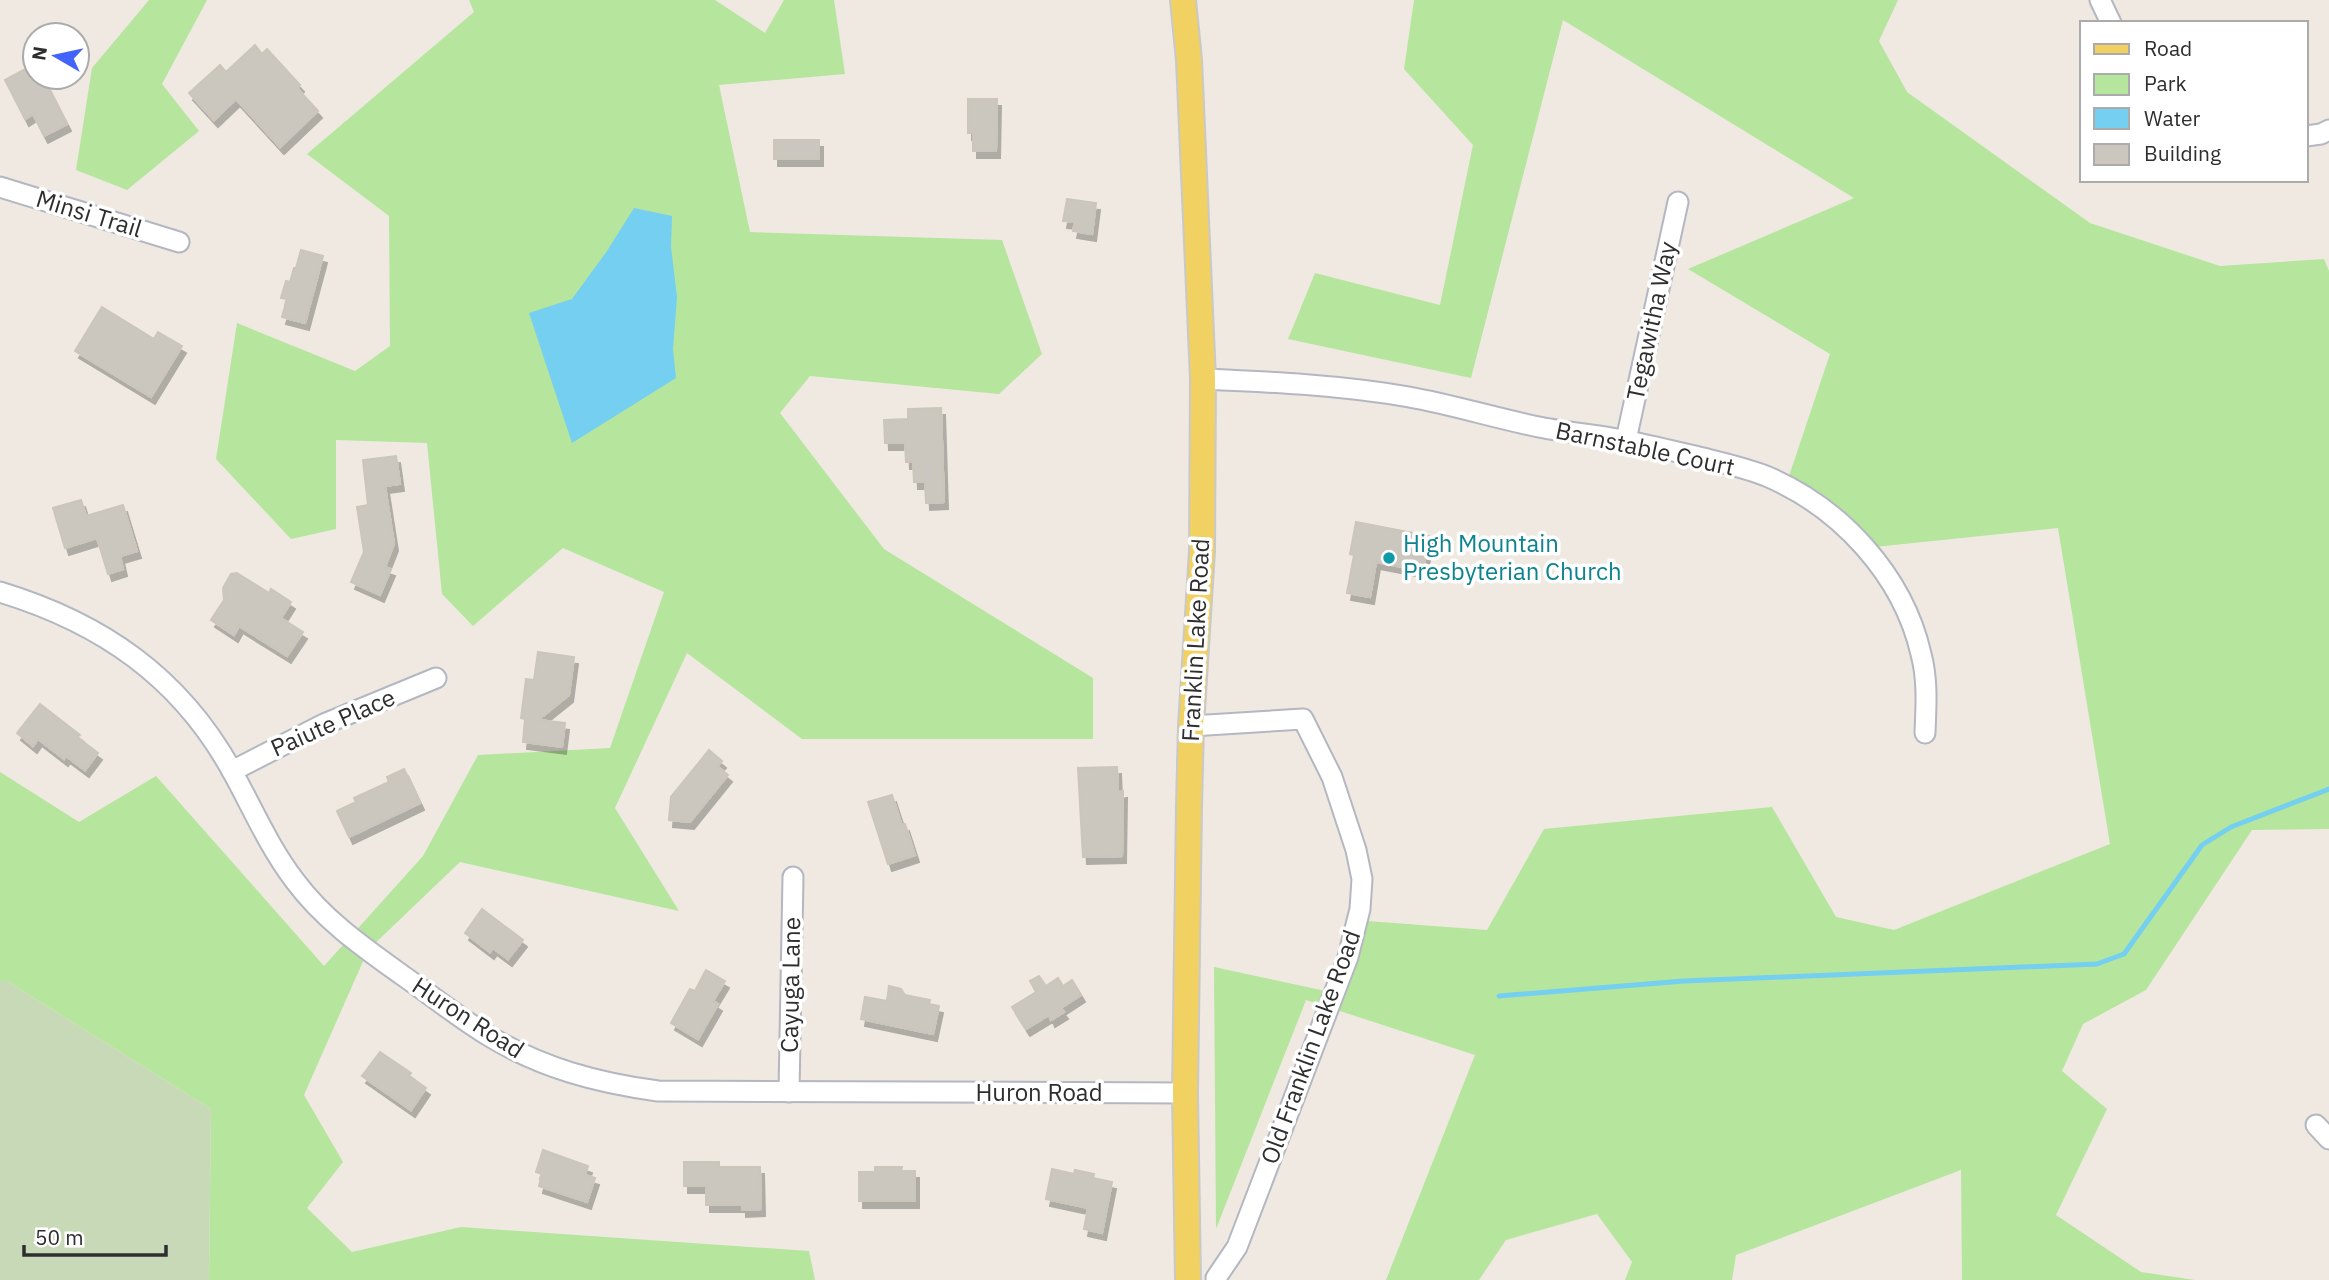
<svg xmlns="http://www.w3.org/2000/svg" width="2329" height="1280" font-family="'IBM Plex Sans',sans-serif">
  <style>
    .green { fill: #b6e59e }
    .cemetery { fill: #c8d9b8 }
    .water { fill: #75cff0 }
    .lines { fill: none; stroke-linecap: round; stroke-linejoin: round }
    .stream { stroke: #75cff0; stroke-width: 5 }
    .building { fill: #cbc7bf; stroke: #cbc5ba; stroke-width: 2; filter: url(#shadow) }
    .minor-casing { stroke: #b4b7c1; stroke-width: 23 }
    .major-casing { stroke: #c9c9c9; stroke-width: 28 }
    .minor { stroke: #fff; stroke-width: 19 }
    .major { stroke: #f2d163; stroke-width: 24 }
    .culture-dot { fill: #0f9aa8; stroke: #fff; stroke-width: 2.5 }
    .labels { text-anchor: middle; stroke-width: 7; stroke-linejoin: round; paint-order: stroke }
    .street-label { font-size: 24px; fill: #2e2e2e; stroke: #fff }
    .culture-label { font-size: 24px; fill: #0d838f; stroke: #fff; text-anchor: start }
  </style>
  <defs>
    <filter id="shadow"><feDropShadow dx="4" dy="7" stdDeviation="0" flood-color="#0004"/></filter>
  </defs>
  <rect width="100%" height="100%" fill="#efe9e1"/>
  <g class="green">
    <path d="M 149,0 L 207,0 L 162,84 L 199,131 L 127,190 L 76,170 L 92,68 Z"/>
    <path d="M 469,0 L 715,0 L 765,33 L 784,0 L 834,0 L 845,74 L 719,85 L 750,232 L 1002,240 L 1042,354 L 999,394 L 810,376 L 780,413 L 884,549 L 1093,678 L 1093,739 L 802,739 L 687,653 L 615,808 L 679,911 L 460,862 L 368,950 L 304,1095 L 343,1162 L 307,1208 L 352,1252 L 461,1227 L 809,1251 L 815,1280 L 209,1280 L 211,1109 L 7,981 L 0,981 L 0,772 L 79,822 L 156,776 L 324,966 L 423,856 L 478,755 L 610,748 L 664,592 L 563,548 L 473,626 L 442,594 L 427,443 L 336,440 L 336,529 L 291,539 L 216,459 L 237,323 L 355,371 L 390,346 L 389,216 L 307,154 L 474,12 Z"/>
    <path d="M 1414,0 L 1898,0 L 1879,41 L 1907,92 L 2090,223 L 2220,266 L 2324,259 L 2329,271 L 2329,829 L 2252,830 L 2146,990 L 2083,1024 L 2062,1071 L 2107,1109 L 2056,1215 L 2141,1272 L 2195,1280 L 1962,1280 L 1961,1170 L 1736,1255 L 1732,1280 L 1625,1280 L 1632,1262 L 1597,1214 L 1506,1240 L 1479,1280 L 1386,1280 L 1475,1055 L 1306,1000 L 1216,1229 L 1214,967 L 1344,995 L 1367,921 L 1487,930 L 1544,829 L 1772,807 L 1836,917 L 1894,930 L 2110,844 L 2058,528 L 1865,548 L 1788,479 L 1830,354 L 1688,269 L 1854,198 L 1563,20 L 1471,378 L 1288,339 L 1315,273 L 1440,305 L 1473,145 L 1404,69 Z"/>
  </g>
  <path class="cemetery" d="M 0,981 L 7,981 L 211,1109 L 209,1280 L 0,1280 Z"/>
  <path class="water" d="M 634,208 L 672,216 L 671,247 L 677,297 L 673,349 L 676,378 L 572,443 L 529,313 L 572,299 L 607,251 Z"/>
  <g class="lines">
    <path class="stream" d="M 1499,996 L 1684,981 L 2097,964 L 2124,954 L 2202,845 L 2231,827 L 2329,789"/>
  </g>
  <g class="building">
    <path d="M 255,45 L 262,54 L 267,49 L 300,85 L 297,88 L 318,111 L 280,147 L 236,99 L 214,120 L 189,93 L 220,65 L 226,72 Z"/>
    <path d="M 35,64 L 35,77 L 43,77 L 67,124 L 44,136 L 33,114 L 25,119 L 5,80 Z"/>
    <path d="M 968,99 L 997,99 L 996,151 L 973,151 L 973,133 L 968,133 Z"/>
    <rect x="774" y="140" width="45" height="19"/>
    <path d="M 1067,199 L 1096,203 L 1092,234 L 1073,231 L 1075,222 L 1063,221 Z"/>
    <path d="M 301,250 L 323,256 L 305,323 L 282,317 L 287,299 L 281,298 L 286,281 L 290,282 L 294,268 L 296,268 Z"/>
    <path d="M 102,307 L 154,339 L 158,332 L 182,346 L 151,397 L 75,351 Z"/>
    <path d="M 941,408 L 944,502 L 926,503 L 925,482 L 914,482 L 913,462 L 906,462 L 905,443 L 885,443 L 884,420 L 908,419 L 908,409 Z"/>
    <path d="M 396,456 L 400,484 L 385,486 L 394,544 L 385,567 L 391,569 L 380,595 L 351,582 L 364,552 L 357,507 L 368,505 L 363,460 Z"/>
    <path d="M 81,500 L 86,516 L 123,505 L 137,551 L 120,556 L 123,569 L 108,574 L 97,538 L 65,548 L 53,508 Z"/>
    <path d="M 1356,522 L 1429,536 L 1423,571 L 1376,562 L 1370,597 L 1347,593 L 1354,555 L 1350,554 Z"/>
    <path d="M 237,573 L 269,593 L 271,589 L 291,602 L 281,618 L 303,632 L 287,656 L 239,626 L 234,635 L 211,620 L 224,600 L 223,588 L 231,574 Z"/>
    <path d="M 538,652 L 574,657 L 569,695 L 538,720 L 565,723 L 562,747 L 523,742 L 525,719 L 521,718 L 526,679 L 534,680 Z"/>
    <path d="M 40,704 L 80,735 L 77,737 L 98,753 L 85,770 L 66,756 L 64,759 L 38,739 L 33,746 L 17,733 Z"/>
    <path d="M 709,750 L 722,761 L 717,766 L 728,775 L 690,822 L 669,820 L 671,797 Z"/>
    <path d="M 1117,767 L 1118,792 L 1123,791 L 1122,856 L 1083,857 L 1078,768 Z"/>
    <path d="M 404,769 L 420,803 L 349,837 L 337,811 L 356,802 L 354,798 L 389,782 L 387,777 Z"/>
    <path d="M 892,795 L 902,826 L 905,824 L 915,855 L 888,864 L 868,802 Z"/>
    <path d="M 482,909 L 523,940 L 508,959 L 493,948 L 490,952 L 465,933 Z"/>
    <path d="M 706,970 L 725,981 L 713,1001 L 718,1004 L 698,1039 L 671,1023 L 690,989 L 695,991 Z"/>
    <path d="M 1039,976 L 1046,986 L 1058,978 L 1063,986 L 1072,980 L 1081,995 L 1061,1008 L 1064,1012 L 1051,1020 L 1049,1015 L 1026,1029 L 1012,1007 L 1036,992 L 1030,981 Z"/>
    <path d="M 889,986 L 901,989 L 905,995 L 930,1000 L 929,1004 L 939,1006 L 933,1034 L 861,1019 L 865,997 L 887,1001 Z"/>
    <path d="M 380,1052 L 411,1073 L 409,1076 L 426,1088 L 411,1110 L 362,1076 Z"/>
    <path d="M 543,1150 L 588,1166 L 585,1175 L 595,1178 L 587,1202 L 539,1186 L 542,1174 L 536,1172 Z"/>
    <path d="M 684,1162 L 719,1162 L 719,1167 L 760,1167 L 761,1209 L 742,1210 L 742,1205 L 706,1205 L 706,1186 L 684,1186 Z"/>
    <path d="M 875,1167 L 902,1167 L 901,1171 L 915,1171 L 915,1201 L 859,1201 L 859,1172 L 875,1172 Z"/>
    <path d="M 1052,1169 L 1074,1174 L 1075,1170 L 1094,1174 L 1093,1178 L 1112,1182 L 1102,1233 L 1084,1229 L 1088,1208 L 1046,1199 Z"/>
  </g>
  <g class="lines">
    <g class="minor-casing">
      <g id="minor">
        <path d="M 2100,0 L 2111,23"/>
        <path d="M 2306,136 L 2321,134 L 2329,130"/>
        <path d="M 0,187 L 179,242"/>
        <path d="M 1203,379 C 1272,382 1341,385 1409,397 C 1454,405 1498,419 1544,428 C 1571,433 1600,435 1627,441 C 1650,445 1672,451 1695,456 C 1719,462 1743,467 1766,476 C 1840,507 1903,575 1921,654 C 1928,680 1926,706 1925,733"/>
        <path d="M 1626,440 L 1678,202"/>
        <path d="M 0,592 C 102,623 180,677 232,771 C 253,809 269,847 295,881 C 324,920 363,947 402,975 C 431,995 459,1018 489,1036 C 541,1068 598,1083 658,1091 L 1185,1093"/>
        <path d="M 1191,726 L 1303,719 L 1332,777 L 1356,850 L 1362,879 L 1360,909 L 1348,957 L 1237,1247 L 1216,1278"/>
        <path d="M 232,771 L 324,724 L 436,678"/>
        <path d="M 789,1092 L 793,877"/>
        <path d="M 2316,1125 L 2329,1139"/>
      </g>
    </g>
    <g class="major-casing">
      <path id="major" d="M 1183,0 L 1189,60 L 1203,379 L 1202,551 L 1191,726 L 1189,806 L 1185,1093 L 1188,1280"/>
    </g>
    <use href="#minor" class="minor"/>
    <use href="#major" class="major"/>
  </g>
  <circle class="culture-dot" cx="1389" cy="558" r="7"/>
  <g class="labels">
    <g class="street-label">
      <text transform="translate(89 214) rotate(17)" y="8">Minsi Trail</text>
      <text transform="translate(1652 321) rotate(-78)" y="8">Tegawitha Way</text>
      <text transform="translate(1645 449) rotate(12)" y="8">Barnstable Court</text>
      <text transform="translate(1196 640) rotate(-87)" y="8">Franklin Lake Road</text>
      <text transform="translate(333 723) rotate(-24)" y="8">Paiute Place</text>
      <text transform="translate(791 985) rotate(-89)" y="8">Cayuga Lane</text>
      <text transform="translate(468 1018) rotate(33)" y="8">Huron Road</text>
      <text transform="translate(1311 1047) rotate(-70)" y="8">Old Franklin Lake Road</text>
      <text x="1039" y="1101">Huron Road</text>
    </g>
    <g class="culture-label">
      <text x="1403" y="552">High Mountain<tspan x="1403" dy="28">Presbyterian Church</tspan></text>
    </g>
  </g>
  <rect x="2080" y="21" width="228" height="161" fill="#ffffff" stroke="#ababab" stroke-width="2"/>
  <rect x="2094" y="44" width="35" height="10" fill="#f2d163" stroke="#ababab" stroke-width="2"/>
  <text x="2144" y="56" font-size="21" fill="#2e2e2e">Road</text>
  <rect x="2094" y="74" width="35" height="21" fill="#b6e59e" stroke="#ababab" stroke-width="2"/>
  <text x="2144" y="91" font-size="21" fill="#2e2e2e">Park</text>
  <rect x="2094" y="108" width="35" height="21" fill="#75cff0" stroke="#ababab" stroke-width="2"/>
  <text x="2144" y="126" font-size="21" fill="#2e2e2e">Water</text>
  <rect x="2094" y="144" width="35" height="21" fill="#cbc7bf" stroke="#ababab" stroke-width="2"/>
  <text x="2144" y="161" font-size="21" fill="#2e2e2e">Building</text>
  <g transform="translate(56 56) rotate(279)"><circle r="33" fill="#ffffff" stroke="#ababab" stroke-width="2"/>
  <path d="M0-5L12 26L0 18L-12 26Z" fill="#4264fb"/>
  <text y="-10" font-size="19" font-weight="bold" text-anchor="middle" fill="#2e2e2e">N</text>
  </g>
  <path d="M24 1245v10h142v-10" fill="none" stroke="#2e2e2e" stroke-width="3.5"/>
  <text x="35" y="1245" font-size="21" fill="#2e2e2e" stroke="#ffffff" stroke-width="5" paint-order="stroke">50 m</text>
</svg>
